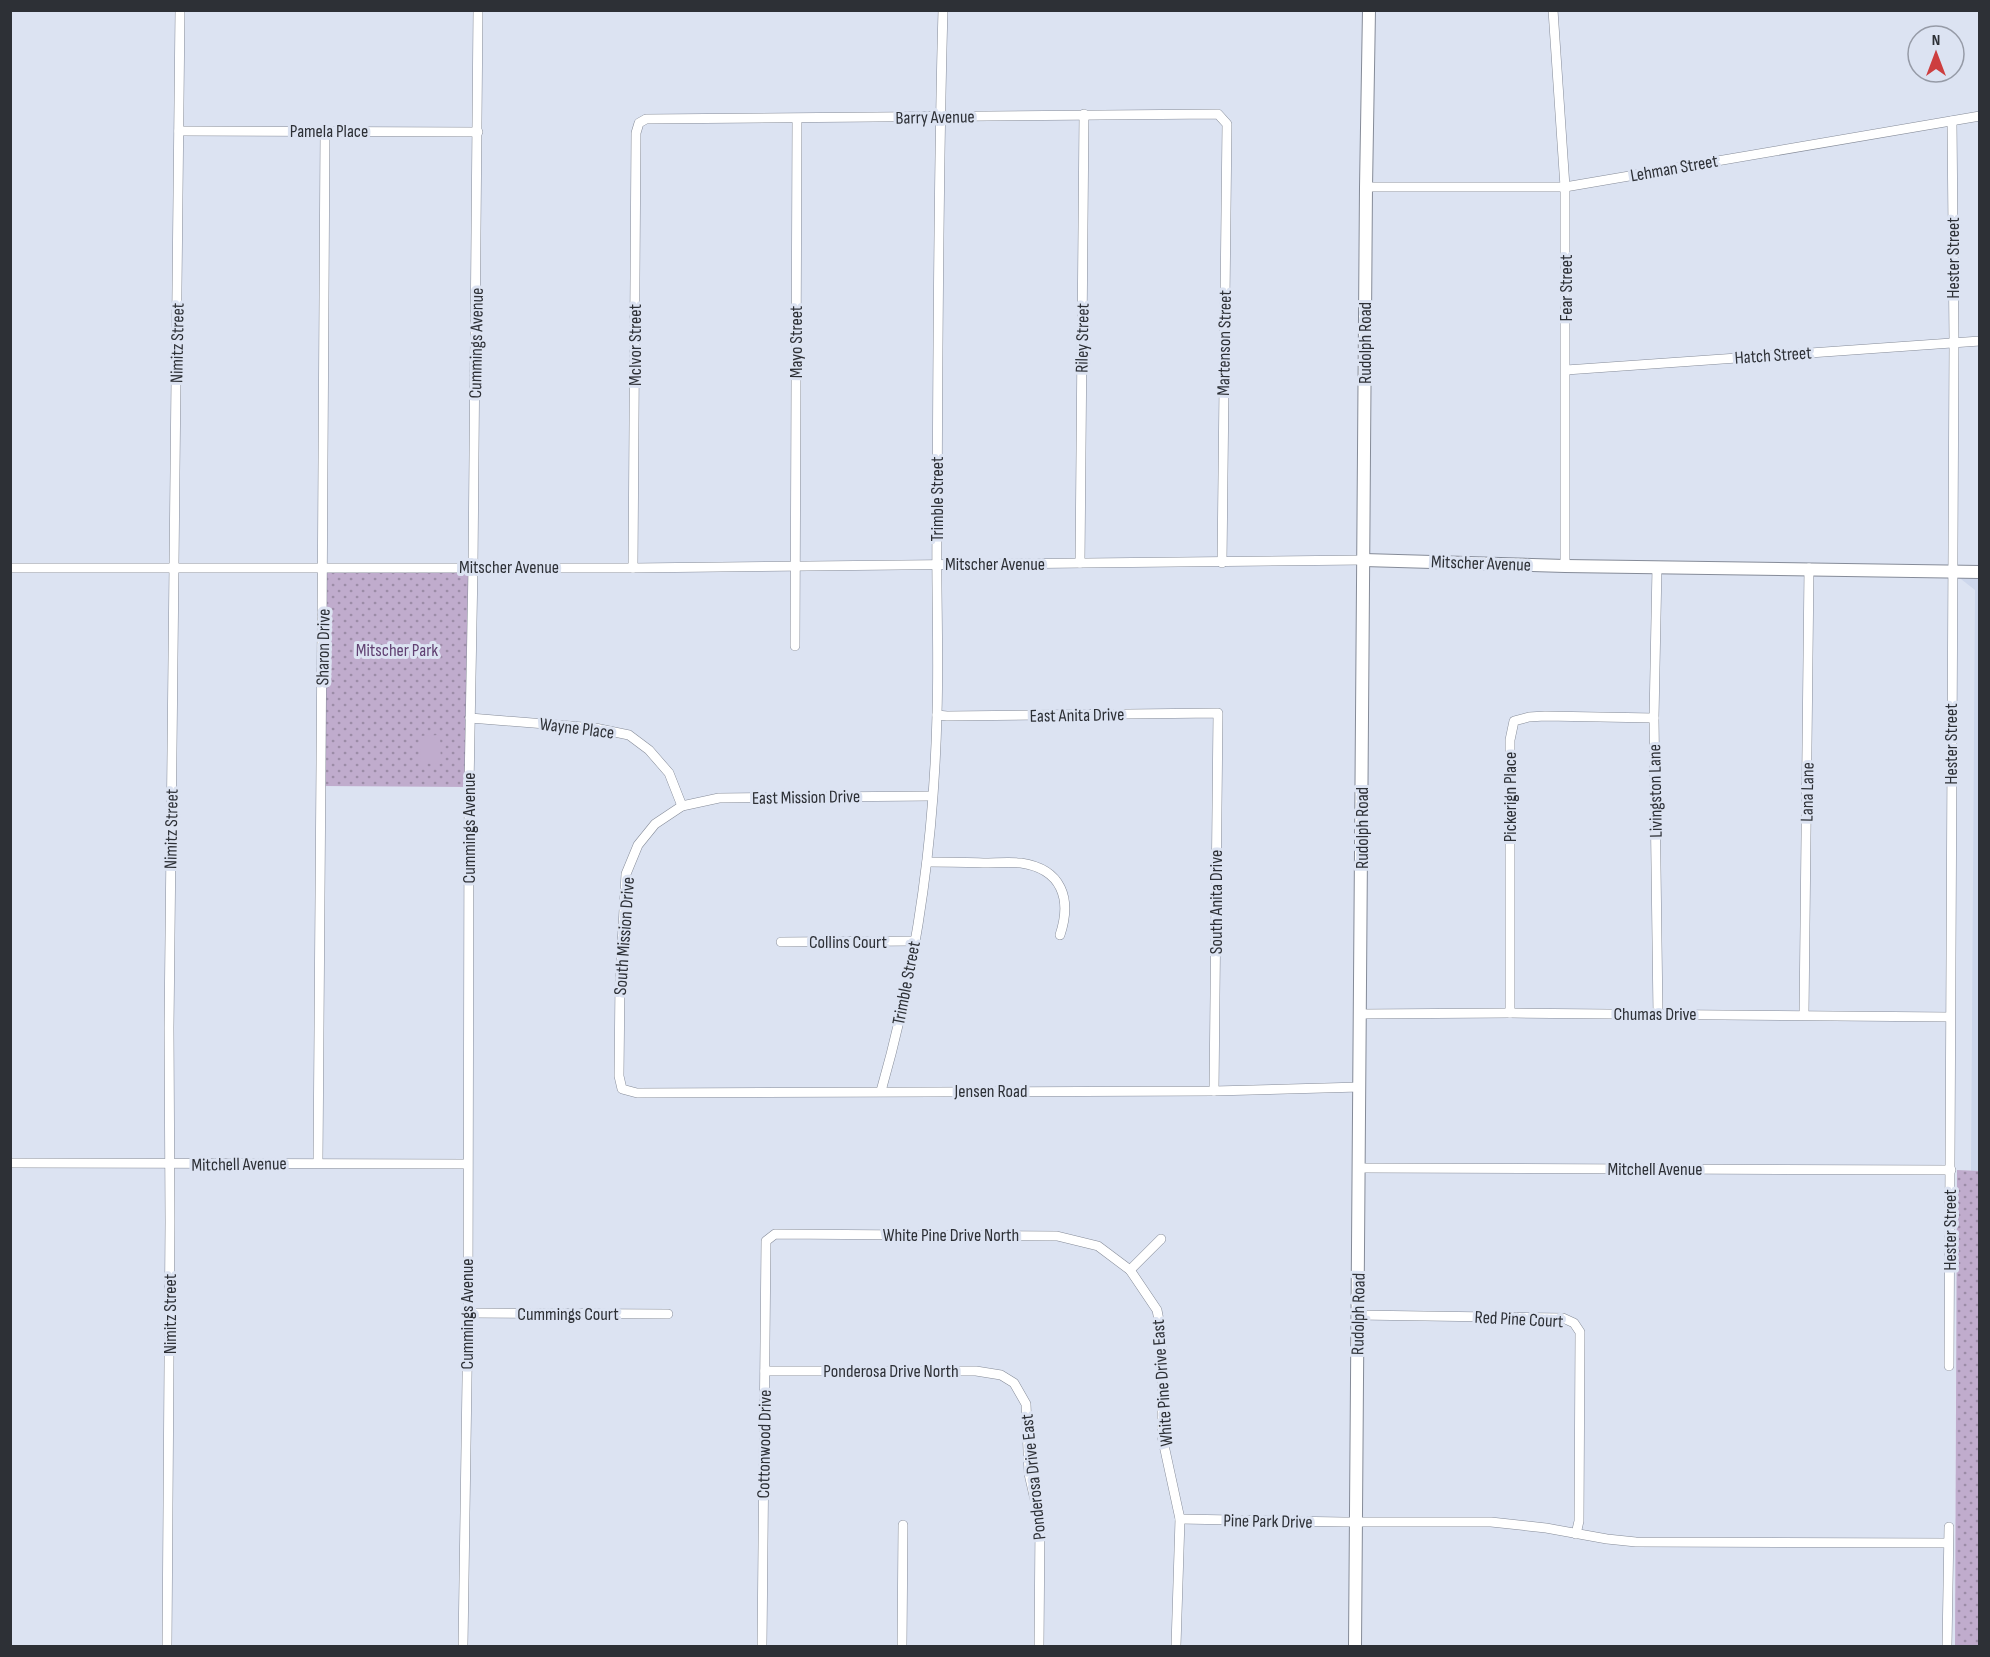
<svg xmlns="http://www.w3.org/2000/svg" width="1990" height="1657" font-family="'Sofia Sans Condensed',sans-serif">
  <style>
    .built { fill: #cdd7ec }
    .park { fill: url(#park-dots) }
    .pitch { fill: #c0accd }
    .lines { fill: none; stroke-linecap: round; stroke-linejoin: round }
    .minor-casing { stroke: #858b98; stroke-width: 10 }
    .tertiary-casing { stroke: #858b98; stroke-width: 14 }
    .minor { stroke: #fff; stroke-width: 9 }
    .tertiary { stroke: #fff; stroke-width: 12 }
    .labels { text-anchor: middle; stroke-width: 6; stroke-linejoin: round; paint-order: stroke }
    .street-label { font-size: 18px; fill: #2d3036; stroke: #dce3f2 }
    .park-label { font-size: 18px; fill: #604072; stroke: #dce3f2 }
  </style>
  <defs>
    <pattern id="park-dots" width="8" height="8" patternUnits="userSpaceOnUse" patternTransform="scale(1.5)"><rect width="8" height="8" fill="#c0accd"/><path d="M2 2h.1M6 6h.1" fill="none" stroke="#9c8ca7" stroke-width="1.8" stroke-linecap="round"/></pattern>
  </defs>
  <rect width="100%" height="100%" fill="#dce3f2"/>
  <path class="built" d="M 1952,572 L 1980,572 L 1979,1171 L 1971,1171 L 1975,590 Z"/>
  <g class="park">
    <path d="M 473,567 L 469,787 L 321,786 L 324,568 Z"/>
    <path d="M 1957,1170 L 1980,1171 L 1979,1646 L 1955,1646 Z"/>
  </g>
  <path class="pitch" d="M 440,735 L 441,764 L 421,763 L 419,736 Z"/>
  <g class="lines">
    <g class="minor-casing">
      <g id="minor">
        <path d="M 1553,10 L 1565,187 L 1565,566"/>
        <path d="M 179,131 L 478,132"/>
        <path d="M 1366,187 L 1565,187 L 1980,116"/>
        <path d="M 1566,370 L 1980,341"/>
        <path d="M 1080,563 L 1084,114"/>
        <path d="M 1657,567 L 1654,718 L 1658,1015"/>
        <path d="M 10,568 L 633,568 L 1364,560"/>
        <path d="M 633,568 L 636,133 L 639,123 L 646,119 C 837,119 1027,114 1218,114 L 1227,124 L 1222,563"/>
        <path d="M 795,646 L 797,119"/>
        <path d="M 937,715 L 947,716 L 1218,713 L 1214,1091"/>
        <path d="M 470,718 L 595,728 L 629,735 L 649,750 L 669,773 L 682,806"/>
        <path d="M 932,796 L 719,798 L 682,806 L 655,824 L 638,845 L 626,874 L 620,980 L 619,1076 L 622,1089 L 637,1093 L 1214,1091 L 1360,1087"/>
        <path d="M 927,862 C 946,862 965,862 983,863 C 996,863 1009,862 1021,863 C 1062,869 1072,899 1060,935"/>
        <path d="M 781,942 L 915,941"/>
        <path d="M 1510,1013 L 1510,740 L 1514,721 L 1529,717 L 1545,716 L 1654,718"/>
        <path d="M 1360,1014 L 1510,1013 L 1950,1017"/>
        <path d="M 1804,1015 L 1809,568"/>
        <path d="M 881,1091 C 916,969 934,841 937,714 C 939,652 936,590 937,529 C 938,356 938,183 943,10"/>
        <path d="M 318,1162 C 320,819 324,475 325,132"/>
        <path d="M 10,1163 L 467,1164"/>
        <path d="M 1360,1168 L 1951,1170"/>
        <path d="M 1130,1270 L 1161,1239"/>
        <path d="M 468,1313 L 668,1314"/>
        <path d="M 1358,1315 L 1563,1318 L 1574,1323 L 1580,1332 L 1579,1521 L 1576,1534"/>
        <path d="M 1949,1366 L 1954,342 L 1952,121"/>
        <path d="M 765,1371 L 976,1371 L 1001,1375 L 1014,1383 L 1026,1404 L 1029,1474 L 1040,1522 L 1039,1646"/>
        <path d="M 1180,1519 L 1344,1522 L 1491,1522 L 1546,1528 L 1607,1539 L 1636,1542 L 1948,1543"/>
        <path d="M 167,1646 L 170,1222 L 169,1028 L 180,10"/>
        <path d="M 463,1646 L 468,1313 L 469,787 L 473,567 L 478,10"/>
        <path d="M 762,1646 L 766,1241 L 775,1234 L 1057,1236 L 1098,1246 L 1130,1270 L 1157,1310 L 1162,1336 L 1162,1436 L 1180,1519 L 1176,1646"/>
        <path d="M 902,1646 L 903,1525"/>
        <path d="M 1947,1646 L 1949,1527"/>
      </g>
    </g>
    <g class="tertiary-casing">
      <g id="tertiary">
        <path d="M 1364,560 L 1565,566 L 1980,572"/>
        <path d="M 1355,1646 L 1366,187 L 1369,10"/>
      </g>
    </g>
    <use href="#minor" class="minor"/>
    <use href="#tertiary" class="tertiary"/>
  </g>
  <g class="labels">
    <g class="street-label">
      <text transform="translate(935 117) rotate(-1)" y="6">Barry Avenue</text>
      <text x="329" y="137">Pamela Place</text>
      <text transform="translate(1674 168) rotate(-10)" y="6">Lehman Street</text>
      <text transform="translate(1953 258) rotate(-90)" y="6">Hester Street</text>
      <text transform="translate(1566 288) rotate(-90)" y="6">Fear Street</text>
      <text transform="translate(1082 338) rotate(-89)" y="6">Riley Street</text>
      <text transform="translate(796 342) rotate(-90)" y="6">Mayo Street</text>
      <text transform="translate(177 343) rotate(-89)" y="6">Nimitz Street</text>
      <text transform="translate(476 343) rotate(-89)" y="6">Cummings Avenue</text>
      <text transform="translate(1224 343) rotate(-89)" y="6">Martenson Street</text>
      <text transform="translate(1365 343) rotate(-90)" y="6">Rudolph Road</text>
      <text transform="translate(635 345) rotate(-90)" y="6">McIvor Street</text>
      <text transform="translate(1773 355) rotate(-4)" y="6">Hatch Street</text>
      <text transform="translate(937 499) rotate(-90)" y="6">Trimble Street</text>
      <text transform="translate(1481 563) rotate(2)" y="6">Mitscher Avenue</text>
      <text x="995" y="570">Mitscher Avenue</text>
      <text x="509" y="573">Mitscher Avenue</text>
      <text transform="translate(323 647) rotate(-89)" y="6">Sharon Drive</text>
      <text transform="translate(1077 715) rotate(-1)" y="6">East Anita Drive</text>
      <text transform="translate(577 728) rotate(7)" y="6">Wayne Place</text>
      <text transform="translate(1951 744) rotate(-90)" y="6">Hester Street</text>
      <text transform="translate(1655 791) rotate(-91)" y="6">Livingston Lane</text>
      <text transform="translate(1807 792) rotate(-89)" y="6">Lana Lane</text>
      <text transform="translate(806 797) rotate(-1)" y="6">East Mission Drive</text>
      <text transform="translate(1510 797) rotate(-90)" y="6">Pickerign Place</text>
      <text transform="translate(469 828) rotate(-90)" y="6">Cummings Avenue</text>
      <text transform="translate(1362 828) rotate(-90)" y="6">Rudolph Road</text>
      <text transform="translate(171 829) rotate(-89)" y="6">Nimitz Street</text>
      <text transform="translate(1216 902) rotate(-90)" y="6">South Anita Drive</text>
      <text transform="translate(624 936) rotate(-86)" y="6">South Mission Drive</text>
      <text x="848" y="948">Collins Court</text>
      <text transform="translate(906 983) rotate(-79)" y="6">Trimble Street</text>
      <text x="1655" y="1020">Chumas Drive</text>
      <text x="991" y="1097">Jensen Road</text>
      <text transform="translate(239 1164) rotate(-1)" y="6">Mitchell Avenue</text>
      <text x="1655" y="1175">Mitchell Avenue</text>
      <text transform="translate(1950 1230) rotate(-90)" y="6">Hester Street</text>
      <text x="951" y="1241">White Pine Drive North</text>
      <text transform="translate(170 1314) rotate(-90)" y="6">Nimitz Street</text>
      <text transform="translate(467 1314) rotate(-90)" y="6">Cummings Avenue</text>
      <text x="568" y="1320">Cummings Court</text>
      <text transform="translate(1358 1314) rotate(-89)" y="6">Rudolph Road</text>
      <text transform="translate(1519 1319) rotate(3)" y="6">Red Pine Court</text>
      <text x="891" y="1377">Ponderosa Drive North</text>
      <text transform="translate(1162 1383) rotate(-94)" y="6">White Pine Drive East</text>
      <text transform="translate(764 1444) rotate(-89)" y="6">Cottonwood Drive</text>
      <text transform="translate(1033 1477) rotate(-96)" y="6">Ponderosa Drive East</text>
      <text transform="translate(1268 1521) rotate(1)" y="6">Pine Park Drive</text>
    </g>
    <g class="park-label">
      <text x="397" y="656">Mitscher Park</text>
    </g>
  </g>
  <rect width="1990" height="1657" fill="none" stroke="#2d3036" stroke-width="24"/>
  <g transform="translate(1936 54)"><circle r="28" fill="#dce3f2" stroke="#969ba7" stroke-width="1.5"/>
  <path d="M0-4.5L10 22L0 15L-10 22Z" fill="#cd3e3f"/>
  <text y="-9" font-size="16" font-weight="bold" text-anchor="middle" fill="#2d3036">N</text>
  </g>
</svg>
